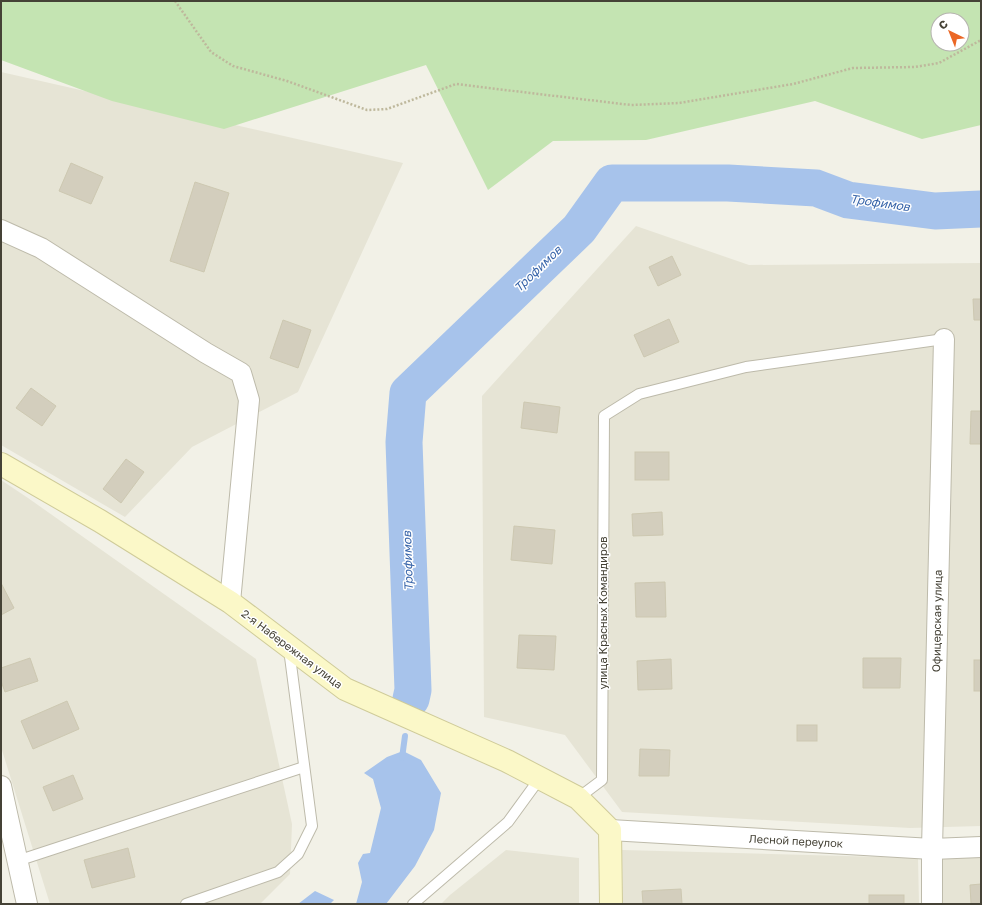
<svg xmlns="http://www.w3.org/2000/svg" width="982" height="905" font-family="'Golos Text',sans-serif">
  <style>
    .residential { fill: #e6e4d5 }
    .green { fill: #c4e4b2; fill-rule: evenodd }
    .water { fill: #a7c3eb }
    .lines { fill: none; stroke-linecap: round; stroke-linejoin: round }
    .stream { stroke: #a7c3eb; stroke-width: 6 }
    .river { stroke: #a7c3eb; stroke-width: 37 }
    .building { fill: #d3cebd; stroke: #cdc8b1 }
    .lane-casing { stroke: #bdbaaa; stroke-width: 12 }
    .street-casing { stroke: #bdbaaa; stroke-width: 22 }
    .secondary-casing { stroke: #cfcb99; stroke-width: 24 }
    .path { stroke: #beb89c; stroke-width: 2.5; stroke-dasharray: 2 2; stroke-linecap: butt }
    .lane { stroke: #fff; stroke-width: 10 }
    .street { stroke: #fff; stroke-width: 20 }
    .secondary { stroke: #fbf8c8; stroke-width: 22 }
    .labels { text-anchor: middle; stroke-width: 3; stroke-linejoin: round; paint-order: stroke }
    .street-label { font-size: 11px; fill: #454236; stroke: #fff }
    .water-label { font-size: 12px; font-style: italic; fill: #3764a9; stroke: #fff }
  </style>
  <rect width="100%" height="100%" fill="#f2f1e7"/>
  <g class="residential">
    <path d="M 1,72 L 403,163 L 298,392 L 192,447 L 125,517 L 1,445 Z"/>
    <path d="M 636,226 L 749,265 L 981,263 L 981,826 L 910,828 L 622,812 L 565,735 L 484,717 L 482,396 Z"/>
    <path d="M 1,480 L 28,498 L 256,659 L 292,824 L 290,874 L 260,904 L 50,904 L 1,747 Z"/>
    <path d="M 506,850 L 579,858 L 579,904 L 441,904 L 450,895 Z"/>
    <path d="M 622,850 L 918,858 L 919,904 L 623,904 Z"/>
    <path d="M 981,856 L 981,904 L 941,904 L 940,857 Z"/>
  </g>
  <path class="green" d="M 1,1 L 981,1 L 981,125 L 922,139 L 815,101 L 646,140 L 553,141 L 488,190 L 426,65 L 224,129 L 112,101 L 1,60 ZM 938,20 L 962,20 L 962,44 L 938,44 Z"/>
  <g class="water">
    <path d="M 403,751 L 421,760 L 441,793 L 434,830 L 415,866 L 386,904 L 356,904 L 362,882 L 358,863 L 363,854 L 370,853 L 381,808 L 373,779 L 364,773 L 387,757 Z"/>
    <path d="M 315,891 L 334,900 L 330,904 L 298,904 Z"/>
  </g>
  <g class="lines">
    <path class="stream" d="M 402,758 L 405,736"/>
    <path class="river" d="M 411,699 L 413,690 L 404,442 L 408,393 L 579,229 L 612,183 L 728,183 L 816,188 L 848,200 L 935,211 L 981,209"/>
  </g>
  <g class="building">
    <path d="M 71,163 L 103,177 L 91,204 L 59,191 Z"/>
    <path d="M 195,182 L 229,193 L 204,272 L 170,261 Z"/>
    <path d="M 672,256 L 681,275 L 658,286 L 649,267 Z"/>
    <path d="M 973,299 L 981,299 L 981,320 L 974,320 Z"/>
    <path d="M 669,319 L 679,342 L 644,357 L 634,335 Z"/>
    <path d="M 283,320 L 311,330 L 298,368 L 270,358 Z"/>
    <path d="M 31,388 L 56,406 L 42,426 L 16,408 Z"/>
    <path d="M 524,402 L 560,407 L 557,433 L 521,428 Z"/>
    <path d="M 971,411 L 981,411 L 981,444 L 970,444 Z"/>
    <rect x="635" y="452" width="34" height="28"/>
    <path d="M 126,459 L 144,472 L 121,503 L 103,489 Z"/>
    <path d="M 662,512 L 663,535 L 633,536 L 632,514 Z"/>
    <path d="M 514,526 L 555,530 L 552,564 L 511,560 Z"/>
    <path d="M 665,582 L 666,617 L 636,617 L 635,583 Z"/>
    <path d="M 1,583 L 14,608 L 1,615 Z"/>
    <path d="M 519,635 L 556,636 L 554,670 L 517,668 Z"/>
    <path d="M 30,658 L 38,681 L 5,692 L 1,681 L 1,668 Z"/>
    <path d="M 863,658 L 901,658 L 900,688 L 863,688 Z"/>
    <path d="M 671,659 L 672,689 L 638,690 L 637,661 Z"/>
    <rect x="974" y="660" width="7" height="31"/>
    <path d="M 67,701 L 79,729 L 33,749 L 21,721 Z"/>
    <rect x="797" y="725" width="20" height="16"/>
    <path d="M 640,749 L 670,750 L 669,776 L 639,776 Z"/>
    <path d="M 73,775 L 83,799 L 53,811 L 43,787 Z"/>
    <path d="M 128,848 L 135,877 L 92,888 L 84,860 Z"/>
    <path d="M 981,884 L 981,904 L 971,904 L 970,885 Z"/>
    <path d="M 681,889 L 682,904 L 643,904 L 642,891 Z"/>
    <rect x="869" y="895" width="35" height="9"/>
  </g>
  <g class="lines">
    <g class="lane-casing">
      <g id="lane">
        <path d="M 578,798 L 602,780 L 604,416 L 639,394 L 746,367 L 944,339"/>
        <path d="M 17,861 L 304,767"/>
        <path d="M 186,904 L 278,872 L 298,854 L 312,826 L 289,649"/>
        <path d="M 413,904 L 508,822 L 540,778"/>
      </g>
    </g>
    <g class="street-casing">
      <g id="street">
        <path d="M 1,230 L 41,248 L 206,353 L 241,373 L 249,400 L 230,602"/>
        <path d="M 1,786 L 27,904"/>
        <path d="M 610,830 L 932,849 L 981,847"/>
        <path d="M 932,904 L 932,849 L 944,339"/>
      </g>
    </g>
    <g class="secondary-casing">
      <path id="secondary" d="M 1,464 L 100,521 L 230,602 L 345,689 L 507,761 L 578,798 L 610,830 L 611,904"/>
    </g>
    <path class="path" d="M 175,1 L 211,52 L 233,66 L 287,81 L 367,110 L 387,109 L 456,84 L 530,93 L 631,105 L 679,103 L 793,84 L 853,68 L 915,67 L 939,63 L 981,40"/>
    <use href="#lane" class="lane"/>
    <use href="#street" class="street"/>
    <use href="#secondary" class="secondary"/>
  </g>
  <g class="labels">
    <g class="street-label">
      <text transform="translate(603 613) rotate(-90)" y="4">улица Красных Командиров</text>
      <text transform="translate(937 621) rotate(-89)" y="4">Офицерская улица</text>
      <text transform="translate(292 649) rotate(37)" y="4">2-я Набережная улица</text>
      <text transform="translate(796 841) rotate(3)" y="4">Лесной переулок</text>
    </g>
    <g class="water-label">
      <text transform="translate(880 203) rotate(8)" y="4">Трофимов</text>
      <text transform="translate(538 269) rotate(-44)" y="4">Трофимов</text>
      <text transform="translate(408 561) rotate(-92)" y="4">Трофимов</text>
    </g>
  </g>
  <rect width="982" height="905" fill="none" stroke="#454236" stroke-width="4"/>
  <g transform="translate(950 32) rotate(317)"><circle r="19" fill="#ffffff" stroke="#b5b3af"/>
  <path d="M0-3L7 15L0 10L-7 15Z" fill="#eb6725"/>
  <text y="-6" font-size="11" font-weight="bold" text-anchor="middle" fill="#454236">С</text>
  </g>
</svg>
